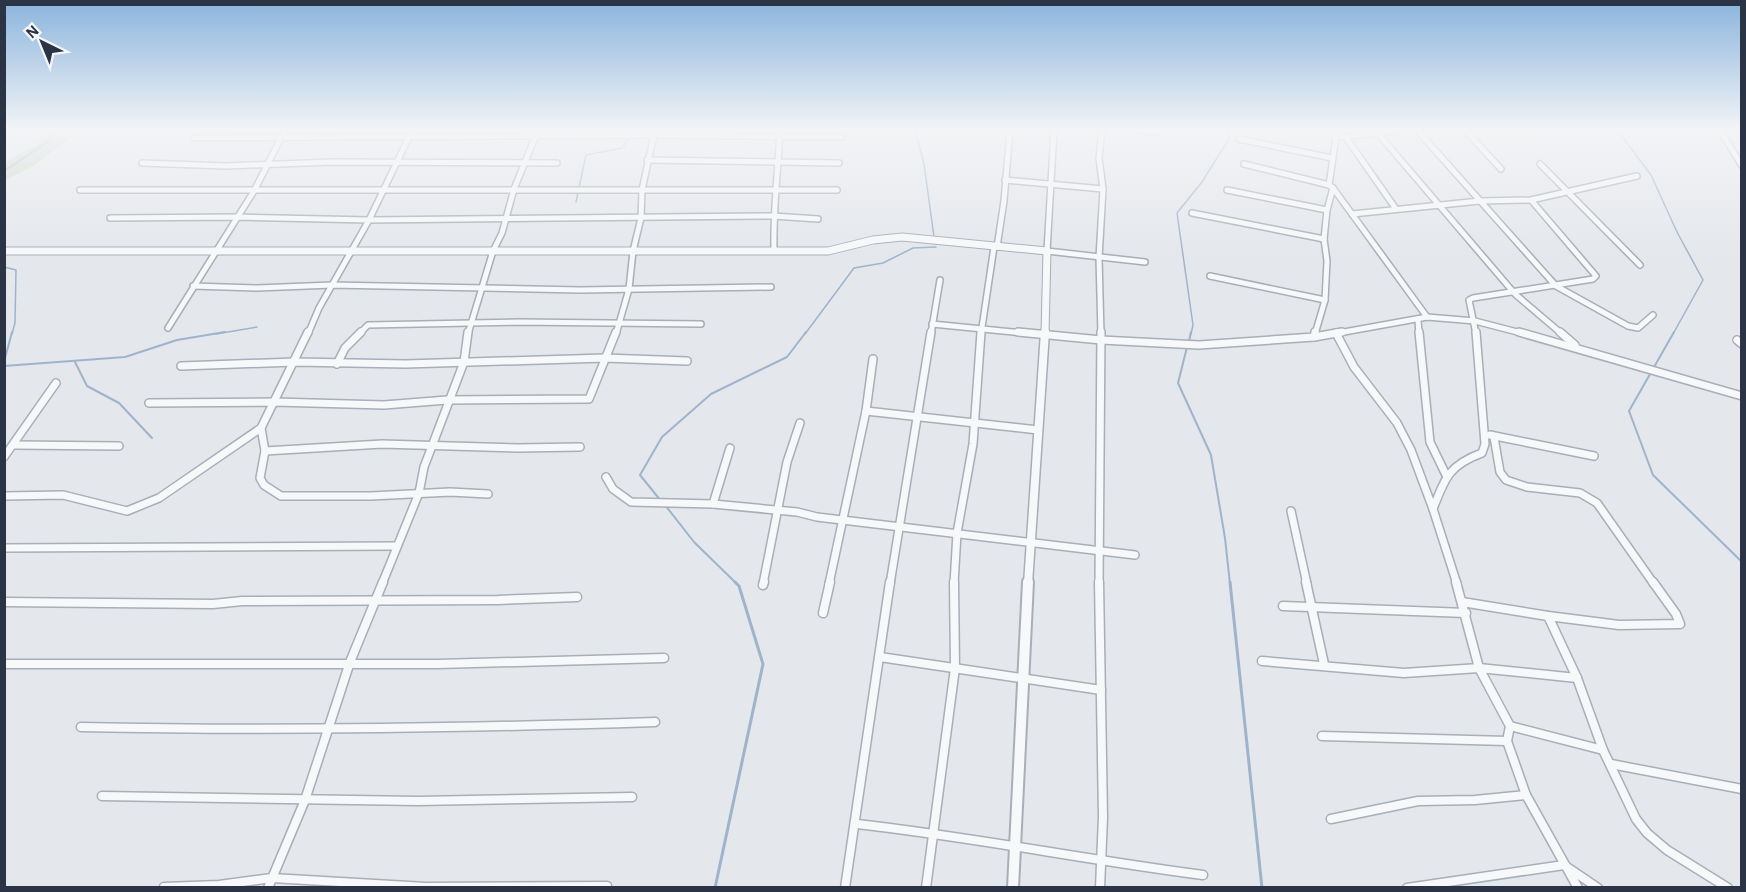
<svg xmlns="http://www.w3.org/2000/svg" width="1746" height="892" font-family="'Alegreya Sans',sans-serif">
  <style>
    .green { fill: #c9d6c5 }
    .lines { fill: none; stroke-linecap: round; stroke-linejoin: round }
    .stream-far2 { stroke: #9fb4cc; stroke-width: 1.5 }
    .stream-far1 { stroke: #9fb4cc; stroke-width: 2 }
    .stream { stroke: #9fb4cc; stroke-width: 3 }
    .minor-far2-casing { stroke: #a9aeb7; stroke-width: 8 }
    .minor-far1-casing { stroke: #a9aeb7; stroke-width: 10 }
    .minor-casing { stroke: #a9aeb7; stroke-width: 11 }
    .tertiary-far2-casing { stroke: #a9aeb7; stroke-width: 9 }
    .tertiary-far1-casing { stroke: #a9aeb7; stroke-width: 11 }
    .tertiary-casing { stroke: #a9aeb7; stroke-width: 14 }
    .minor-far2 { stroke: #f7f8fa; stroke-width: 5 }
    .minor-far1 { stroke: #f7f8fa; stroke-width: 7 }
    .minor { stroke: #f7f8fa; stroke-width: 8 }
    .tertiary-far2 { stroke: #f7f8fa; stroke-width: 7 }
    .tertiary-far1 { stroke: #f7f8fa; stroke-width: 8 }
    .tertiary { stroke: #f7f8fa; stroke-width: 10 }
  </style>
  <rect width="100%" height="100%" fill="#e4e7ec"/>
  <path class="green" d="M 42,130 L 73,130 L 73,135 L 35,165 L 5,180 L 5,162 L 39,144 Z"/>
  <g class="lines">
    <g class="stream-far2">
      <path d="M 915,130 L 924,164 L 934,237"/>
      <path d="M 1617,130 L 1651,175 L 1677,232 L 1703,280 L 1673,334"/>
      <path d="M 4,171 L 51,140 L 51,130"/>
      <path d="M 576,202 L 586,155 L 622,148 L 630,137"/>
      <path d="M 4,267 L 16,270 L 15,323 L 12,334"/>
      <path d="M 216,334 L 257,327"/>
      <path d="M 805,334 L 854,268 L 883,263 L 913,248 L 936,247"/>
      <path d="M 1191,334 L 1193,325 L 1177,213 L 1202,182 L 1229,139 L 1228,130"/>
    </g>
    <g class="stream-far1">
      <path d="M 1674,332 L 1629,411 L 1653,475 L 1742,562"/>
      <path d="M 1189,341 L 1191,332"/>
      <path d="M 1187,347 L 1178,383 L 1211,455 L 1225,538 L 1230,584"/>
      <path d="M 4,362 L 12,332"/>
      <path d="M 75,362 L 87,386 L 119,403 L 152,438"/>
      <path d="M 4,366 L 125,357 L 177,340 L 225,332"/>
      <path d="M 661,501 L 640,475 L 662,437 L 711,394 L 787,357 L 806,332"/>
      <path d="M 665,505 L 694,542 L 737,584"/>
    </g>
    <g class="stream">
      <path d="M 1230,582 L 1262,888"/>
      <path d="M 715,888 L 763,664 L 739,586 L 735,582"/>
    </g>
    <g class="minor-far2-casing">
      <g id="minor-far2">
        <path d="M 1054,130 L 1047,251 L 1145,262"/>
        <path d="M 1139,130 L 1157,132"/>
        <path d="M 1375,130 L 1515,294 L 1562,334"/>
        <path d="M 1417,130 L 1556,286 L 1628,326 L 1638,328 L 1653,315"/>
        <path d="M 1465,130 L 1501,169"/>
        <path d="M 1720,130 L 1742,166"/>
        <path d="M 1345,136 L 1396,209"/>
        <path d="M 1341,137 L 1401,130"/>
        <path d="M 194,138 L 654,135 L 842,137"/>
        <path d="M 1239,139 L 1332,158"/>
        <path d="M 647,160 L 839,163"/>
        <path d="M 142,163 L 226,166 L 332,162 L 557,163"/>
        <path d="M 1244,164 L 1329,185"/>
        <path d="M 1540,164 L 1640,265"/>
        <path d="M 1005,180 L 1103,189"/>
        <path d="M 1333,188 L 1427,317"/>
        <path d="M 80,190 L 837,190"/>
        <path d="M 1227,190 L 1327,210"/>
        <path d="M 1192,213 L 1324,239"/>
        <path d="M 1352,214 L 1480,201 L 1531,200 L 1637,176"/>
        <path d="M 110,218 L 237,217 L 369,220 L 773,216 L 818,219"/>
        <path d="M 997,247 L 1004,201 L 1010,130"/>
        <path d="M 774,250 C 773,210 778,170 780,130"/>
        <path d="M 1210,276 L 1325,300"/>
        <path d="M 193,286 L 257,288 L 332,285 L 580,290 L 771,287"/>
        <path d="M 1418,320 L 1419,334"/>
        <path d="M 932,324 L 1034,334"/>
        <path d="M 168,328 L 254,191 L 285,130"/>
        <path d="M 308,334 L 319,308 L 369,220 L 409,137 L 410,130"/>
        <path d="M 359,334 L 368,325 L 518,322 L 701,324"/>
        <path d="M 468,334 L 493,251 L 502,233 L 514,189 L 538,130"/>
        <path d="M 616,334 L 629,289 L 633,251 L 641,218 L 642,190 L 655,130"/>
        <path d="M 931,334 L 940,280"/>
        <path d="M 981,334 L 994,247"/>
        <path d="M 1101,334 L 1099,258 L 1103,189 L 1099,158 L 1102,130"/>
        <path d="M 1315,334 L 1325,300 L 1327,261 L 1324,239 L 1327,210 L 1333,188 L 1329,185 L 1337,130"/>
        <path d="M 1333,334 L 1427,317 L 1475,321 L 1525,334"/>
        <path d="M 1476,334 L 1469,300 L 1473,298 L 1593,279 L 1596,276 L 1531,200"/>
      </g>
    </g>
    <g class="minor-far1-casing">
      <g id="minor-far1">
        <path d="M 1018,332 L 1101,340 L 1199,345 L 1314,337 L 1315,332"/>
        <path d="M 1419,332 L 1430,442 L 1447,477"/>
        <path d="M 1519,332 L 1742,396"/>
        <path d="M 1560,332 L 1575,345"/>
        <path d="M 1336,333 L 1354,367 L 1397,423 L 1411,450 L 1433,509"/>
        <path d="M 1314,337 L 1342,332"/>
        <path d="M 1737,340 L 1742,344"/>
        <path d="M 337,364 L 345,348 L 361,332"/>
        <path d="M 181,366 L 295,362 L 406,364 L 605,358 L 687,361"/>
        <path d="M 149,403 L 275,402 L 384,405 L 447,400 L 589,399 L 616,332"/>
        <path d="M 866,411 L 1038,430"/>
        <path d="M 261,428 L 265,451 L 260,478 L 264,485 L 281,496 L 371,496 L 450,492 L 488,494"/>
        <path d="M 1490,435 L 1594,456"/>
        <path d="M 1494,437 L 1500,472 L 1506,480 L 1527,487 L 1580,493 L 1597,503 L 1654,584"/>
        <path d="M 14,445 L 119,446"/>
        <path d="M 265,451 L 382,444 L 518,448 L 580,447"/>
        <path d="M 4,457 L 56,383"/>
        <path d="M 606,477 L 613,489 L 631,502 L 713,504 L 797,512 L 817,517 L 1135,555"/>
        <path d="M 4,496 L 63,495 L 127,511 L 159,498 L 261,428 L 308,332"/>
        <path d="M 713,504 L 730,448"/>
        <path d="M 1291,511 L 1307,584"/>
        <path d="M 4,548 L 397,546"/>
        <path d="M 382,584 L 419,493 L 424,467 L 464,362 L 468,332"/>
        <path d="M 763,584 L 787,462 L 800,423"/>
        <path d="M 829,584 L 866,411 L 873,359"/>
        <path d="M 890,584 L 931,332"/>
        <path d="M 954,584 L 957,533 L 973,444 L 981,332"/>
        <path d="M 1099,584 L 1101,332"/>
        <path d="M 1457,584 L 1433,509 C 1445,478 1449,465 1482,453 L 1485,444 L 1476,332"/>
      </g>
    </g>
    <g class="minor-casing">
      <g id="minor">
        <path d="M 1099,582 L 1103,817 L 1100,888"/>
        <path d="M 1306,582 L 1324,664"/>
        <path d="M 1456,582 L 1479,668 L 1510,726 L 1507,741 L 1526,795 L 1578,888"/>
        <path d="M 763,585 L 764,582"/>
        <path d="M 4,602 L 213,604 L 242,601 L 498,600 L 577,597"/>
        <path d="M 1462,602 L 1548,616 L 1577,678 L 1603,750 L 1636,819 L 1647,833 L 1667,850 L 1728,888"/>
        <path d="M 1283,606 L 1466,613"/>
        <path d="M 823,613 L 830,582"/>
        <path d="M 1548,616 L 1619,625 L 1680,624 L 1676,614 L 1653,582"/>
        <path d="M 880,657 L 1101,690"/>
        <path d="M 1262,661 L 1404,673 L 1479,668 L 1577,678"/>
        <path d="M 4,664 L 438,664 L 664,658"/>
        <path d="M 1510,726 L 1603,750"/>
        <path d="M 81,727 C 273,731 463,728 655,722"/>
        <path d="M 1322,736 L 1507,741"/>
        <path d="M 1611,764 L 1742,789"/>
        <path d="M 102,796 L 418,801 L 632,797"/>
        <path d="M 1331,819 L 1418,801 L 1475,800 L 1526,795"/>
        <path d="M 857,824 C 973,837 1087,860 1203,875"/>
        <path d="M 164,887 L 219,885 L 272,878 L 426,887 L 607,886"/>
        <path d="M 268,888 L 305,800 L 350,662 L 383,582"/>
        <path d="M 845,888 L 890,582"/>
        <path d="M 926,888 L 955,668 L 954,582"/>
        <path d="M 1407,888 L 1564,865 L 1598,888"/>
      </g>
    </g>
    <g class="tertiary-far2-casing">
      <path id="tertiary-far2" d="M 4,251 L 828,251 L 873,240 L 902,237 L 1047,251 L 1045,334"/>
    </g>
    <g class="tertiary-far1-casing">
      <path id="tertiary-far1" d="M 1028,584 L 1045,332"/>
    </g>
    <g class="tertiary-casing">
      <path id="tertiary" d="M 1013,888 L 1028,582"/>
    </g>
    <use href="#minor-far2" class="minor-far2"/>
    <use href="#minor-far1" class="minor-far1"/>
    <use href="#minor" class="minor"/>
    <use href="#tertiary-far2" class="tertiary-far2"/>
    <use href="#tertiary-far1" class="tertiary-far1"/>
    <use href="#tertiary" class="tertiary"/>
  </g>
  <linearGradient id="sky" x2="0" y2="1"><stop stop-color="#8bb4dd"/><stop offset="0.51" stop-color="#f3f4f6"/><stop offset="1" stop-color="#f3f4f6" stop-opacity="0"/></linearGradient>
  <rect width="1746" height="255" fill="url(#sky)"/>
  <rect width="1746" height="892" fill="none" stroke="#2b3445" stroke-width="12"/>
  <g transform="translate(42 42) rotate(317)" stroke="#f4f6f9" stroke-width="4.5" paint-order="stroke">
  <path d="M0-4.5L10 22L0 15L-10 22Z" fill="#2b3445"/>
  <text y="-9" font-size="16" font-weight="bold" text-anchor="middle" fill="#2b3445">N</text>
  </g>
</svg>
